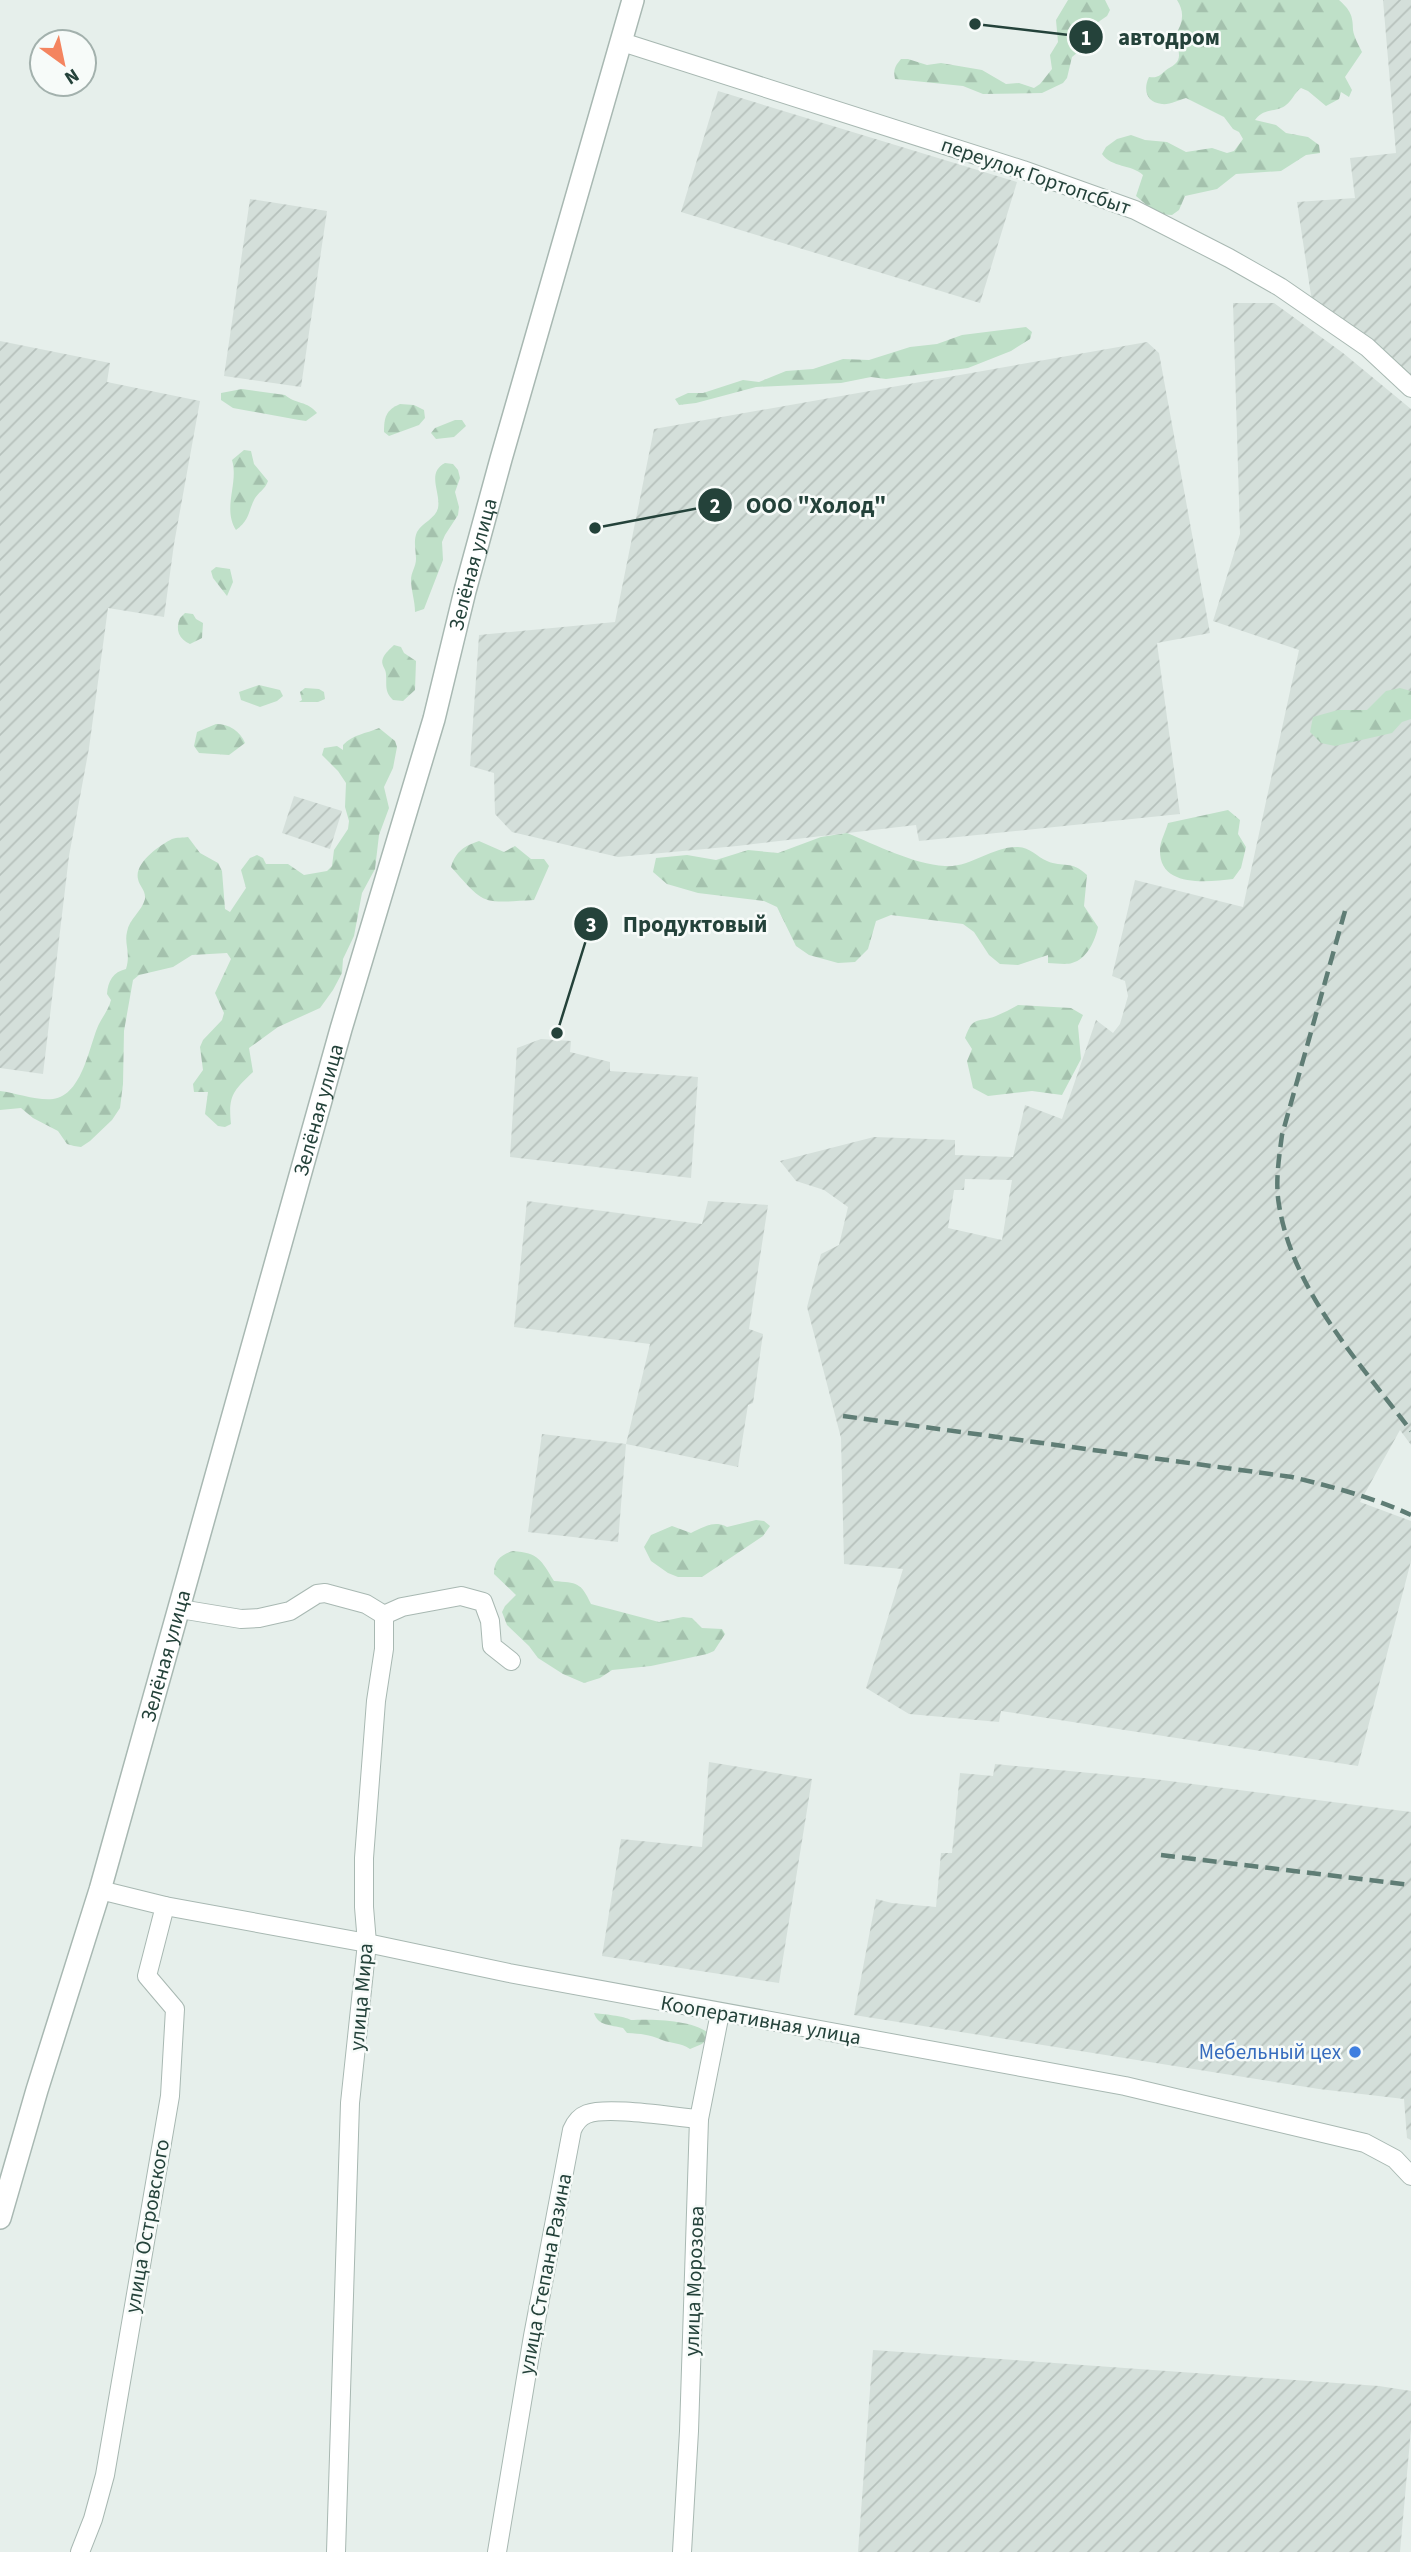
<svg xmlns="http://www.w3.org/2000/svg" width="1411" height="2552" font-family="'Source Sans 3',sans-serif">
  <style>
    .industrial { fill: url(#industrial-furrows); fill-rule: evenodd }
    .forest { fill: url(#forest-firs) }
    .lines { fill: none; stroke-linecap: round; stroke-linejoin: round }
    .minor-casing { stroke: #a8b8b2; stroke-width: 20 }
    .tertiary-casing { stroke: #a8b8b2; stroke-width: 24 }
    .minor { stroke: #fff; stroke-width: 18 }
    .tertiary { stroke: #fff; stroke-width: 21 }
    .rail { stroke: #5f7d75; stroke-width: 4.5; stroke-dasharray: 14 7; stroke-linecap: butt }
    .shop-dot { fill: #3f7fe0; stroke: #f7fbf9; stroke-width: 2.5 }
    .labels { text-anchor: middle; stroke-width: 5; stroke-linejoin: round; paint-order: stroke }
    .street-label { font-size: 21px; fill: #24423a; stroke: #f7fbf9 }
    .shop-label { font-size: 21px; fill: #366cbe; stroke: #f7fbf9; text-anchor: end }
    .leader { fill: none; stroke: #24423a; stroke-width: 2.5 }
    .callout-dot { fill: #24423a; stroke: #f7fbf9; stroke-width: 2.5 }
    .mark-label { font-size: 21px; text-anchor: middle; font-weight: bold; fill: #fff }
    .callout-label { font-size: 23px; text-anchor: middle; font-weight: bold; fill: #24423a; stroke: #f7fbf9; stroke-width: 5; stroke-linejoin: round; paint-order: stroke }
  </style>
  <defs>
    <pattern id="industrial-furrows" width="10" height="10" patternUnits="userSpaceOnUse" patternTransform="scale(1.75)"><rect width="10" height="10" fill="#d4dfda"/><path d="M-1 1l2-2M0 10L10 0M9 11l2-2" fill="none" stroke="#b6c1bc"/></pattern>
    <pattern id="forest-firs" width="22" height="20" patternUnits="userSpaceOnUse" patternTransform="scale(1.75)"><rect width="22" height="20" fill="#bfe0c8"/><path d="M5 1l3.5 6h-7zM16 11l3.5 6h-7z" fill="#a4c1ad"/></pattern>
  </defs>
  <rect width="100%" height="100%" fill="#e6efeb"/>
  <g class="industrial">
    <path d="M 1383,0 L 1411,0 L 1411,382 L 1312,302 L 1297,202 L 1355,198 L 1350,158 L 1396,153 Z"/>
    <path d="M 718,91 L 1017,182 L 980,303 L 681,212 Z"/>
    <path d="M 250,199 L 327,211 L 301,387 L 224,376 Z"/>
    <path d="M 1233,303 L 1274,303 L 1343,353 L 1411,409 L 1411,1445 L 1400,1430 L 1360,1502 L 1411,1521 L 1411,1561 L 1358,1766 L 1001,1711 L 999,1722 L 909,1714 L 866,1688 L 903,1569 L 844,1564 L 841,1438 L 807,1307 L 821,1254 L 839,1245 L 848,1207 L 824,1190 L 796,1181 L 780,1161 L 874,1137 L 955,1140 L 955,1155 L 1013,1157 L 1025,1105 L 1062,1119 L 1096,1020 L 1113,1033 L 1120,1024 L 1128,996 L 1125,981 L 1112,976 L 1135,880 L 1243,907 L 1299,650 L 1213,621 L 1240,534 ZM 965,1179 L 1012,1180 L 1002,1240 L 948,1228 L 954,1190 L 964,1190 Z"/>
    <path d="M 0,341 L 110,363 L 107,382 L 200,401 L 174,544 L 164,617 L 108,608 L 89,748 L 69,856 L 43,1074 L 0,1068 Z"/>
    <path d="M 1147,342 L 1159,353 L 1210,633 L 1157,643 L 1180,814 L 919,841 L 916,825 L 737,846 L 618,857 L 512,832 L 495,814 L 494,773 L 470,766 L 479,635 L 615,622 L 654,429 Z"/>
    <path d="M 294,796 L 342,811 L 330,849 L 282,833 Z"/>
    <path d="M 541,1039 L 571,1041 L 570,1052 L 610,1062 L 610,1071 L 698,1077 L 691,1178 L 510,1157 L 517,1048 Z"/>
    <path d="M 527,1201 L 702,1224 L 708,1201 L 768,1205 L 749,1329 L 763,1334 L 753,1403 L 748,1405 L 738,1467 L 626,1444 L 618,1542 L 528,1532 L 542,1434 L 626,1444 L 650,1344 L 514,1327 Z"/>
    <path d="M 709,1762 L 812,1779 L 779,1983 L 602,1956 L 621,1839 L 702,1847 Z"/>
    <path d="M 995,1764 L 1154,1779 L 1411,1812 L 1411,2140 L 1407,2138 L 1404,2099 L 1319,2089 L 854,2015 L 876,1899 L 892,1903 L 936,1907 L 941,1853 L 952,1853 L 960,1773 L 993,1776 Z"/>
    <path d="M 873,2350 L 1379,2386 L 1411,2391 L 1411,2429 L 1400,2552 L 858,2552 Z"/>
  </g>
  <g class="forest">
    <path d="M 1068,0 L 1105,0 L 1110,10 L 1107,16 L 1091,27 L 1083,48 L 1072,57 L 1067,78 L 1063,83 L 1042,93 L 983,94 L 963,86 L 895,79 C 893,70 895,66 901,59 L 908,59 L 927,65 L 941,63 L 982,70 L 1006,84 L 1019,83 L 1034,88 L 1040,84 L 1052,69 L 1050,55 L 1058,42 L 1056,20 Z"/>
    <path d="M 1177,0 L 1339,0 C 1350,10 1353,15 1353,30 C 1354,37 1359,46 1362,52 L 1345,77 L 1352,90 L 1349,97 L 1341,92 L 1339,99 L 1326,106 L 1308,91 L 1301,88 C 1294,93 1292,101 1286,105 C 1276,113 1265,107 1255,120 L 1276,125 L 1286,133 L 1308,137 L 1319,145 L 1320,153 L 1306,155 L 1281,171 L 1236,174 L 1217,189 L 1185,196 L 1179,210 L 1172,215 L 1157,214 L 1136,196 L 1143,175 C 1131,164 1112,168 1102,154 L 1106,147 L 1117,139 L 1131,135 L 1145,140 L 1167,142 L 1186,152 L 1212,148 L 1227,153 L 1234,151 L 1243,139 L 1239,132 L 1233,129 L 1224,117 L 1186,98 C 1179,100 1169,105 1162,104 C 1146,103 1143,89 1149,77 C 1158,78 1159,76 1165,71 C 1168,68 1172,67 1175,64 C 1184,56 1175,45 1175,35 C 1183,24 1185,12 1177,0 Z"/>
    <path d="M 1026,327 L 1032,332 L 1030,339 L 1011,351 L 968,368 L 886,379 L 871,377 L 841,383 L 756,387 L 696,403 L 679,405 L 675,399 L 688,393 L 703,393 L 743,380 L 759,382 L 786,371 L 813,369 L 843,359 L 869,360 L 910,347 L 937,344 L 962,335 Z"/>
    <path d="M 242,389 L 285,395 C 295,404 308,401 317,413 L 306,421 L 299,420 L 233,408 L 221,400 L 221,393 Z"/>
    <path d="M 400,404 L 414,405 L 424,410 L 425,418 L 419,425 L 389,436 L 384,432 C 384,417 386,410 400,404 Z"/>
    <path d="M 455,420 L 462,420 L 466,426 L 454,437 L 436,439 L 431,433 L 435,428 Z"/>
    <path d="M 244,450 L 251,451 L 254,464 L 268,481 C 265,490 258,492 254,500 C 247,515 250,519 236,530 C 222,508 239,483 232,460 Z"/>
    <path d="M 445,463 L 453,464 L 458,470 L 460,478 L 455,492 L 459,507 L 458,515 L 445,535 L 442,542 L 443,560 L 424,609 L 415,612 C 415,601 411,590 411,580 C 411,572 416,567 416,559 C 416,550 413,541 417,532 C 422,523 436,518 438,508 C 441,492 426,473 445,463 Z"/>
    <path d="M 216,567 L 230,569 L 233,582 L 227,596 L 213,578 L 211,571 Z"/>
    <path d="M 185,613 L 193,614 L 196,619 L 203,623 L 202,638 L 190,644 C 179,639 175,630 180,618 Z"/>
    <path d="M 394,645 L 401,647 L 404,653 L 416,661 L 415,690 L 403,701 L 393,700 C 384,691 387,685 386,674 C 386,668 380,665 383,658 C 385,653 390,649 394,645 Z"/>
    <path d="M 259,685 L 280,690 L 283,696 L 277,701 L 260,707 L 241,700 L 239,692 Z"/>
    <path d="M 305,688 L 319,689 L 324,692 L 325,699 L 318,702 L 299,702 L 302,700 L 300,692 Z"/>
    <path d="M 1400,688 L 1411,691 L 1411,719 L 1402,722 L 1392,733 L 1335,746 L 1321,743 L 1310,732 L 1313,717 L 1338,710 L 1367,710 L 1386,691 Z"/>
    <path d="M 216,724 C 229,724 240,731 245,743 L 229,755 L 199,753 L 194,746 L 197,732 Z"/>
    <path d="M 379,728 L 395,741 L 397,747 L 393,768 L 384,787 L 389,808 L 379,835 L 375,869 L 362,893 L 354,936 L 343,959 L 342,973 L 333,990 L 320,1008 L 278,1027 L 249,1048 L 253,1072 C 233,1091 228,1096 231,1124 L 225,1127 L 218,1126 L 205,1114 L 208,1092 L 194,1092 L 193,1084 L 203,1070 L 200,1047 L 203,1040 L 222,1020 L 224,1013 L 215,993 L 231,959 L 227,953 L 192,955 L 173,967 L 139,975 L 133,980 L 124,1031 L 123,1084 L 120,1108 L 112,1120 L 90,1141 L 81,1147 L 74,1146 L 67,1144 L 58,1131 L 33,1118 L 21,1108 L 0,1110 L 0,1091 C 16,1093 38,1101 53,1099 C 83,1095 89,1045 99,1024 C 103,1016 109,1009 111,1000 L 107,994 C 108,981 113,972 126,969 C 131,953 124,944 127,932 C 129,919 142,911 145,899 C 146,890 139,886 138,879 C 134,863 160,845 172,839 C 177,837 183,838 188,837 L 200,853 L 218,863 L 222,871 L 225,909 L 230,912 L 246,888 L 241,870 L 250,858 L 257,855 L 263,858 L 266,864 L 288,864 L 304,875 L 327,871 L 332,866 L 334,850 L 348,829 L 349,821 L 345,807 L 346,783 L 338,771 L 322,755 L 324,748 L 337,746 L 343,750 L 343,745 C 354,734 365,734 379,728 Z"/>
    <path d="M 1228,810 L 1240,820 L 1238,834 L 1246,847 L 1241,868 L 1233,879 C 1208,882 1159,888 1160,850 C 1160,841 1166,831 1168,823 Z"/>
    <path d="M 847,833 C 876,845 913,864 945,866 C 970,868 993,846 1018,847 C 1030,847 1037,857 1047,861 C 1063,868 1072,860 1087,875 L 1084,906 L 1098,927 C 1095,941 1087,959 1072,963 C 1066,965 1055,963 1048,963 L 1048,955 L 1018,965 L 1000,964 L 989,955 L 974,932 L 963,924 L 891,915 L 876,921 L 868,949 L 855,962 L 838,963 L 809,955 L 796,946 L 777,907 L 764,901 L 698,893 L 667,884 L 653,872 L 656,858 L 687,855 L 716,860 L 748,850 L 778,853 L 821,837 Z"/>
    <path d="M 479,841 L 504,852 L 515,846 L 531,859 L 544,859 L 549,866 L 534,900 C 481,903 486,906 451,867 C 456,851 464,846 479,841 Z"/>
    <path d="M 1018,1005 L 1071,1008 L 1083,1015 L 1078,1026 L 1081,1059 L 1062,1095 L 1032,1091 L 988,1096 L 973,1088 L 967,1061 L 972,1049 L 965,1038 C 973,1015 978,1023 996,1016 C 1003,1013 1011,1009 1018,1005 Z"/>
    <path d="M 756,1520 L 764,1521 L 770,1526 L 763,1536 L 702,1577 L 678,1577 L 668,1573 L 651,1561 L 644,1547 L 651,1535 L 672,1526 L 691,1533 C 704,1527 714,1520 727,1527 Z"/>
    <path d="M 513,1551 C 539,1553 541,1560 554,1581 C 577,1583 581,1582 591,1604 L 659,1622 L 683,1617 L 692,1618 L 702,1628 L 722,1629 L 725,1634 L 714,1651 L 707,1654 L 651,1666 L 612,1670 L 600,1678 L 584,1683 L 563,1674 L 538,1658 L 529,1646 L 507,1625 L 502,1612 L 505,1606 L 516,1595 L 494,1574 C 494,1561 500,1555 513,1551 Z"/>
    <path d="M 594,2013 C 603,2014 624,2016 631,2020 C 652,2019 691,2020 707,2032 L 707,2039 L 702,2044 L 690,2049 C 680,2042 672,2044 662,2040 C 648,2034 642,2034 627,2033 L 623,2028 C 611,2025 598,2026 594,2013 Z"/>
  </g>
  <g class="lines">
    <g class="minor-casing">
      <g id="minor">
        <path d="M 622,42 L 1023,170 L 1135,210 L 1229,258 L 1280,287 L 1367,347 L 1411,388"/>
        <path d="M 180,1609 L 241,1619 L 259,1618 L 290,1611 L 317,1594 L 325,1593 L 366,1604 L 384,1615"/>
        <path d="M 384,1615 L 402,1607 L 461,1596 L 483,1602 L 490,1621 L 492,1646 L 511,1661"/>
        <path d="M 100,1890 L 165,1906 L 367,1943 L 509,1973 L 1125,2086 L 1365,2143 L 1395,2159 L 1411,2176"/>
        <path d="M 80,2552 L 93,2519 L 105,2475 L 170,2096 L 175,2009 L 147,1976 L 165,1906"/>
        <path d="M 336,2552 L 350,2103 L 367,1943 L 364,1907 L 364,1858 L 376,1701 L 384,1649 L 384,1615"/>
        <path d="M 497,2552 L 533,2336 L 572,2130 C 575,2123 579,2117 587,2114 C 608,2106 673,2117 699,2119"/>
        <path d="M 682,2552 L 689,2431 L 699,2119 L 720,2013"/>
      </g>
    </g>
    <g class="tertiary-casing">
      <g id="tertiary">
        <path id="s1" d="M 0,2218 L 37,2090 L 100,1890 L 341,1029 L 434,719 L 465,591 L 501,459 L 633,0"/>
      </g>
    </g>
    <use href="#minor" class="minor"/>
    <use href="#tertiary" class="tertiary"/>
    <g class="rail">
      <path d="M 1345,911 L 1282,1135 C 1279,1158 1275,1182 1279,1205 C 1293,1292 1360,1363 1411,1431"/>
      <path d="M 843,1416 L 1292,1477 C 1333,1487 1372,1497 1411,1515"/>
      <path d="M 1161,1855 L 1411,1885"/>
    </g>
  </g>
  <circle class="shop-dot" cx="1355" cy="2052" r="7"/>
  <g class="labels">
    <g class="street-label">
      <text transform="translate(1036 176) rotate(19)" y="7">переулок Гортопсбыт</text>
      <text dy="7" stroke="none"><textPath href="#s1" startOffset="1720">Зелёная улица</textPath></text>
      <text dy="7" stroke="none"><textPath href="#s1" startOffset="1153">Зелёная улица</textPath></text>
      <text dy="7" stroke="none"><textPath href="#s1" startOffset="586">Зелёная улица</textPath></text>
      <text transform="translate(361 1997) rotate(-85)" y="7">улица Мира</text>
      <text transform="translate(761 2020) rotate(10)" y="7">Кооперативная улица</text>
      <text transform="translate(147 2226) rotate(-80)" y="7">улица Островского</text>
      <text transform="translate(545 2274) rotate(-79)" y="7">улица Степана Разина</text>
      <text transform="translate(694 2281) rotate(-88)" y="7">улица Морозова</text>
    </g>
    <g class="shop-label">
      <text x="1341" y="2059">Мебельный цех</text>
    </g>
  </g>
  <path class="leader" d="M975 24L1086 37M595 528L715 505M557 1033L591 924"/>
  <g class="callout-dot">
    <circle cx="975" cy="24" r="7"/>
    <circle cx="595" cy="528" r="7"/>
    <circle cx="557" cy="1033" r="7"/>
    <circle cx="1086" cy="37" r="18"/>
    <circle cx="715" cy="505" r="18"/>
    <circle cx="591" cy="924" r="18"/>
  </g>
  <g class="mark-label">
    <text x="1086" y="45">1</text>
    <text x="715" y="513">2</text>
    <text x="591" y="932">3</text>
  </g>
  <g class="callout-label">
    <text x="1169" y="45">автодром</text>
    <text x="816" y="513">ООО "Холод"</text>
    <text x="695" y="932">Продуктовый</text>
  </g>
  <g transform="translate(63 63) rotate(147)"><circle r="33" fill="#f7fbf9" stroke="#a3b1ad" stroke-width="2"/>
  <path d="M0-5L12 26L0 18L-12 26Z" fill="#f4845f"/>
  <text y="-10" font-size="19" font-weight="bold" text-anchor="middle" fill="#24423a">N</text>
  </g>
</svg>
